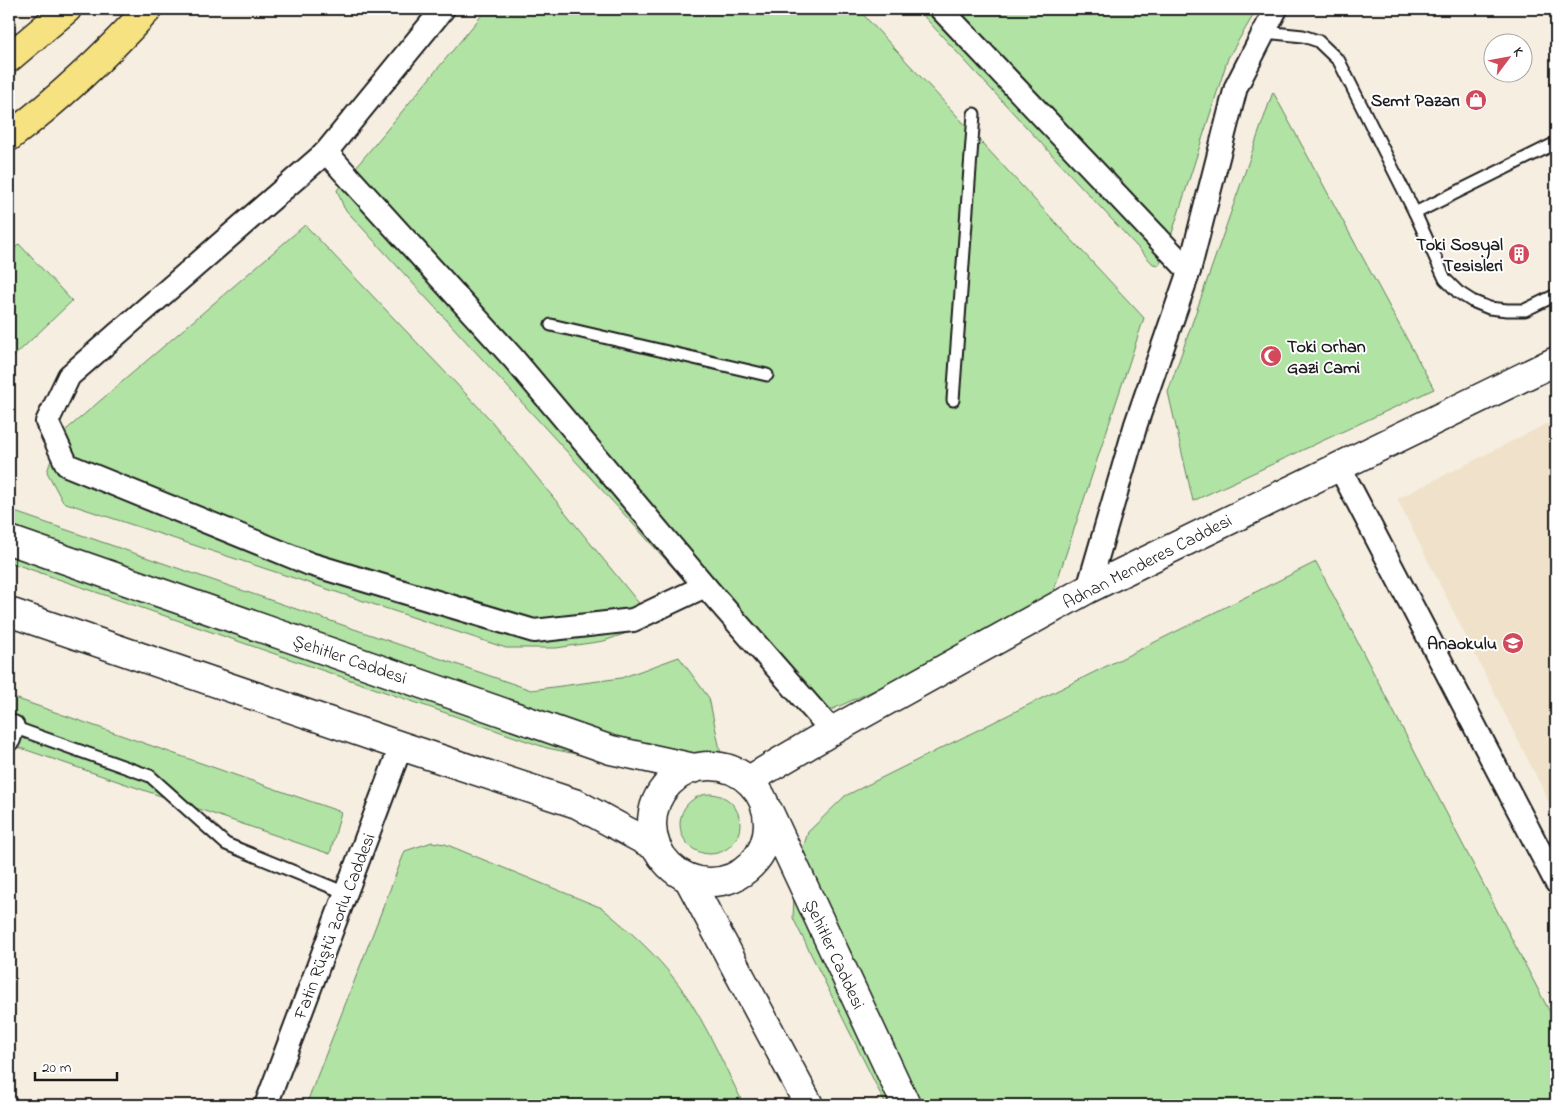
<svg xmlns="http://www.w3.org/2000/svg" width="1565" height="1114" font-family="'Indie Flower',sans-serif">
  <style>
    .built { fill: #f0e2ca }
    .green { fill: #b0e3a4; stroke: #668060 }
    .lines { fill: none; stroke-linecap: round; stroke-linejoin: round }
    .service-casing { stroke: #1c1c1c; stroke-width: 15 }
    .minor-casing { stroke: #1c1c1c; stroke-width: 26 }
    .tertiary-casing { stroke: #1c1c1c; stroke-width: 31 }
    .trunk-casing { stroke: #1c1c1c; stroke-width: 31 }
    .service { stroke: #fff; stroke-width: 11 }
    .minor { stroke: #fff; stroke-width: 22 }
    .tertiary { stroke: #fff; stroke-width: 28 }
    .trunk { stroke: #f7e281; stroke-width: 28 }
    .labels { text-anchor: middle; stroke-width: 4; stroke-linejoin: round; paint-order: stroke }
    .poi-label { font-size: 18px; font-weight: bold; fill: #1c1c1c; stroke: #fff; text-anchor: end }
    .street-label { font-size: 18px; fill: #1c1c1c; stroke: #fff }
  </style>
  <rect width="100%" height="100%" fill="#f6eee0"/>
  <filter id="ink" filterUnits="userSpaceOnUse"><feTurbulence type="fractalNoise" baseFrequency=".02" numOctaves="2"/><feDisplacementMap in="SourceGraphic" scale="10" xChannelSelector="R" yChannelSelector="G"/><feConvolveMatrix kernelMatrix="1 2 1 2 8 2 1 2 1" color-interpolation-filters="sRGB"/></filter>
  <g filter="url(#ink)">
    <path class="built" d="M 1556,419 L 1556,816 L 1397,499 Z"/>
    <g class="green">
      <path d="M 487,9 L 858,9 L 1144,318 L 1053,593 L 1037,616 L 822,714 L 805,712 L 344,208 L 337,190 Z"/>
      <path d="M 917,9 L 1257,9 L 1228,58 L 1165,255 L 1159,265 L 1153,264 Z"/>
      <path d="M 1273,92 L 1434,389 L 1193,501 L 1168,392 Z"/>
      <path d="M 305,225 L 488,417 L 655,623 L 604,641 L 556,648 L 506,648 L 63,502 L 47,472 L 59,436 Z"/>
      <path d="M 19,244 L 72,301 L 9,361 L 9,254 Z"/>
      <path d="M 9,510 L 531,690 L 621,678 L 679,657 L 709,698 L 722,759 L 605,760 L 547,748 L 9,562 Z"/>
      <path d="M 1316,562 L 1556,1024 L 1556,1105 L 886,1105 L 793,918 L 795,874 L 808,832 L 845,796 Z"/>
      <path d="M 9,696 L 341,812 L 330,854 L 9,744 Z"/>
      <circle cx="710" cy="824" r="30"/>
      <path d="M 432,842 L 445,844 L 602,908 C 625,927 649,948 668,971 C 700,1008 722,1062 744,1105 L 306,1105 L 405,851 Z"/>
    </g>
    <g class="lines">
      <g class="service-casing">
        <g id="service">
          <path d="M 1264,32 L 1303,36 L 1318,41 L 1339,61 L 1415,213 L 1556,143"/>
          <path d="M 1415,213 L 1445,279 L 1458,292 L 1472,301 L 1489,308 L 1507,310 L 1525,310 L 1556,295"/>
          <path d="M 551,325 L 767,375"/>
          <path d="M 953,400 L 974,114"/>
          <path d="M 13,727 L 150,776 L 226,844 L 346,893"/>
        </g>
      </g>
      <g class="minor-casing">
        <g id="minor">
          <path d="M 443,9 L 326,152 L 69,376 L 47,422 L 67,465 L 310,564 L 534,631 L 633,620 L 705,586"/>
          <path d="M 941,9 L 1189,271"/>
          <path d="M 326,152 L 513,358 L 705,586 L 832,731"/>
          <path d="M 1339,466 L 1556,882"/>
          <path d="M 1088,589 L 1136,424 L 1189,271 L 1236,87 L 1276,9"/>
          <path d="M 9,739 L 13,727"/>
          <path d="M 266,1105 L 401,746"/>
        </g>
      </g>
      <g class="tertiary-casing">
        <g id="tertiary">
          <path d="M 9,540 L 611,750 L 694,768"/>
          <path d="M 9,612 L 401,746 L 577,804 L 656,847"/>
          <circle cx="710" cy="824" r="58"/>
          <path d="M 749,780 L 832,731 L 1088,589 L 1556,361"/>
          <path d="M 769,812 L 906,1105"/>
          <path d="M 688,878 L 809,1105"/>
        </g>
      </g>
      <g class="trunk-casing">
        <g id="trunk">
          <path d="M 9,58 L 67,9"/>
          <path d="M 9,137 C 59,99 105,56 148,9"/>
        </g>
      </g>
      <use href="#service" class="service"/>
      <use href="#minor" class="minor"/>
      <use href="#tertiary" class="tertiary"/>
      <use href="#trunk" class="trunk"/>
    </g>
  </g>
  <defs>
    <g id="shop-disc" transform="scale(1.125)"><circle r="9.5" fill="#d1495b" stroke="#fff"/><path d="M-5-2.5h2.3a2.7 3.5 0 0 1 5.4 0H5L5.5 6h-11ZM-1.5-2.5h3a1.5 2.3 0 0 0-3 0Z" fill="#fff"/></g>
    <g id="building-disc" transform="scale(1.125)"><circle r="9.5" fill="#d1495b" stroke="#fff"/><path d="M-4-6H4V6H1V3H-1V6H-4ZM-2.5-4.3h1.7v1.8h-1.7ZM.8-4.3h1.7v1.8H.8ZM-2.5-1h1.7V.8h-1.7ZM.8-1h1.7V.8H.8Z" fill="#fff"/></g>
    <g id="mosque-disc" transform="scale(1.125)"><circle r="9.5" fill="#d1495b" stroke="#fff"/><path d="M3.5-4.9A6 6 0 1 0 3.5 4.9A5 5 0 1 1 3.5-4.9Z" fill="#fff"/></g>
    <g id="school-disc" transform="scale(1.125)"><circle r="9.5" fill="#d1495b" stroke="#fff"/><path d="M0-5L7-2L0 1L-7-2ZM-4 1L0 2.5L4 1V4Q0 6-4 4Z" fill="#fff"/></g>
  </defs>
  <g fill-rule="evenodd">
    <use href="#shop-disc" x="1476" y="100"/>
    <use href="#building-disc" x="1519" y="254"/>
    <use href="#mosque-disc" x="1271" y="356"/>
    <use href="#school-disc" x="1513" y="643"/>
  </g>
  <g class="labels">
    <g class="poi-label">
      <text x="1460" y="106">Semt Pazarı</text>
      <text x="1503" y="250">Toki Sosyal<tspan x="1503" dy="21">Tesisleri</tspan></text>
      <text x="1287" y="352" text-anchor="start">Toki Orhan<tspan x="1287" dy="21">Gazi Cami</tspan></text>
      <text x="1497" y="649">Anaokulu</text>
    </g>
    <g class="street-label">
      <text transform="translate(1147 561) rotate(-27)" y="6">Adnan Menderes Caddesi</text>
      <text transform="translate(350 659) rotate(19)" y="6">Şehitler Caddesi</text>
      <text transform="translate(334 926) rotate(-69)" y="6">Fatin Rüştü Zorlu Caddesi</text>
      <text transform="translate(835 954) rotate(65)" y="6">Şehitler Caddesi</text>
    </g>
  </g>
  <rect width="1565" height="1114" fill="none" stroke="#fff" stroke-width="30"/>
  <rect x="15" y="15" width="1535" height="1084" fill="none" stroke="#1c1c1c" stroke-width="2" filter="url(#ink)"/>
  <g transform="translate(1508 58) rotate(58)"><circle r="24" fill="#ffffff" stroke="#a4a4a4"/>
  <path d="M0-4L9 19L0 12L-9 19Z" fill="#d1495b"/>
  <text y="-8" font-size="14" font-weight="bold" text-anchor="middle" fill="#1c1c1c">K</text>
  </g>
  <path d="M35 1072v8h82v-8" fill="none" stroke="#1c1c1c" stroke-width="2.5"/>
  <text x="42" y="1072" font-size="15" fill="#1c1c1c" stroke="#ffffff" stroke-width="4" paint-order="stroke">20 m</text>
</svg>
